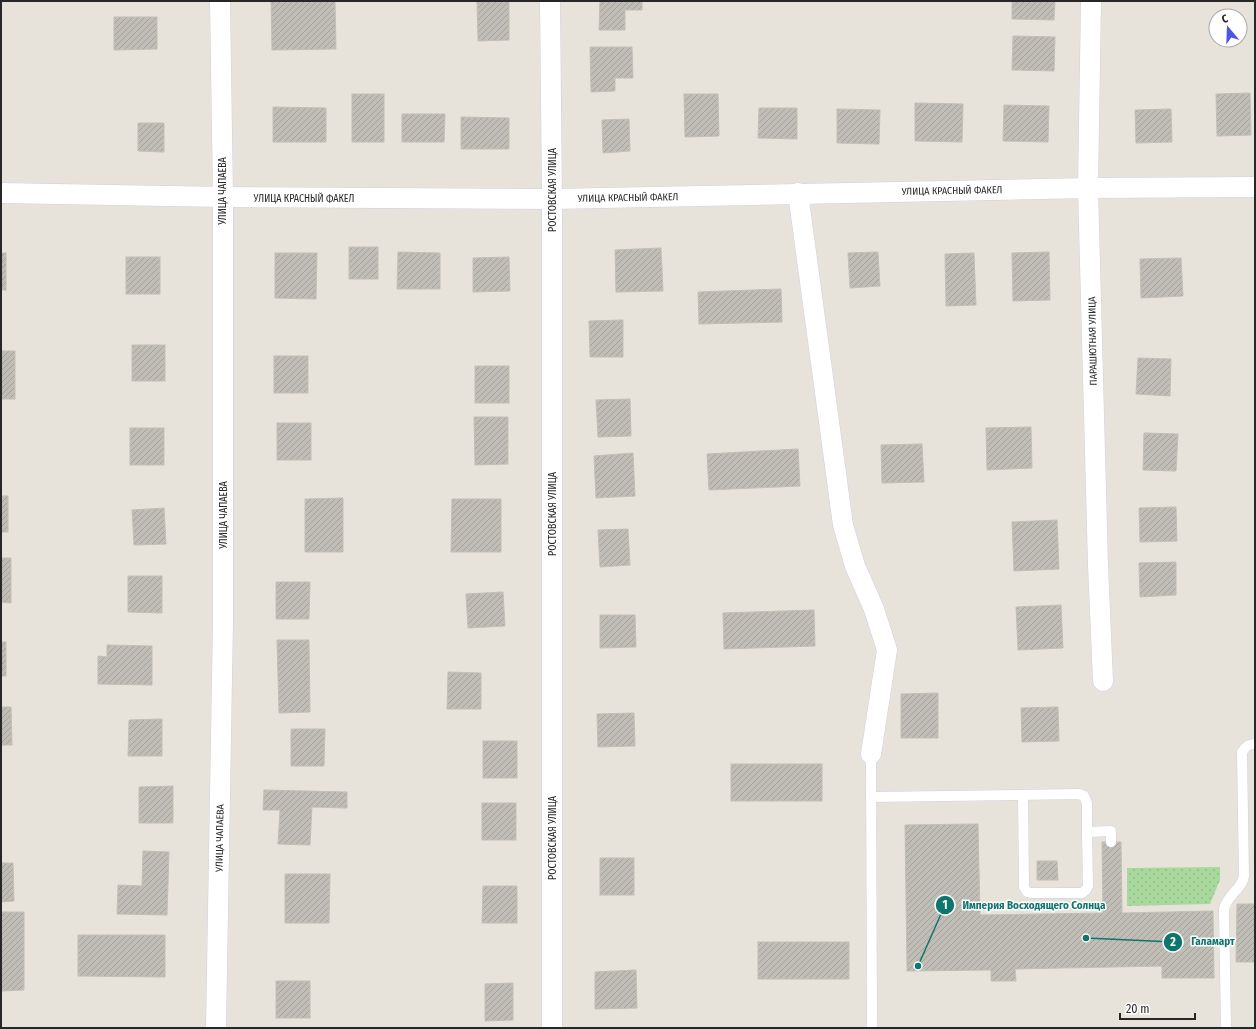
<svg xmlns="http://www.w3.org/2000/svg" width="1256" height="1029" font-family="'Fira Sans Condensed',sans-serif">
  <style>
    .green { fill: url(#green-dots) }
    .building { fill: url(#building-hatch); stroke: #c2bfb4 }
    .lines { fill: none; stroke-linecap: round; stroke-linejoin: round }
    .lane-casing { stroke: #cfd0de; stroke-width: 11 }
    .street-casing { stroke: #cfd0de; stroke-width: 21 }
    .lane { stroke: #fff; stroke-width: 10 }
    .street { stroke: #fff; stroke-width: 20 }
    .labels { text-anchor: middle; stroke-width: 3; stroke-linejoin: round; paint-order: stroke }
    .street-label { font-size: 10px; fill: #272727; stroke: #fff }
    .leader { fill: none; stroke: #0f766e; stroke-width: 1.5 }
    .callout-dot { fill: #0f766e; stroke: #fff; stroke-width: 1.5 }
    .mark-label { font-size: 12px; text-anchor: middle; font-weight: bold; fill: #fff }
    .callout-label { font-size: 11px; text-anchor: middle; font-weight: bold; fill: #0f766e; stroke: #fff; stroke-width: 3; stroke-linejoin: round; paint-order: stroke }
  </style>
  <defs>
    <pattern id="green-dots" width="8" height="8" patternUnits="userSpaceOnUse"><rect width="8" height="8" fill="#a9d89c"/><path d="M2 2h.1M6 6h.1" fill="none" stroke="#91b986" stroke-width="1.8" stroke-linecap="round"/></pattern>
    <pattern id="building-hatch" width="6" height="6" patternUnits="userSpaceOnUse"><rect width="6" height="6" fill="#c0bdb6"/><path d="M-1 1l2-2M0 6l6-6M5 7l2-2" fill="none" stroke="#a5a29c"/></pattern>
  </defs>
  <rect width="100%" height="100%" fill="#e8e3da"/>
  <path class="green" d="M 1220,867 L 1220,880 L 1210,904 L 1127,906 L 1127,868 Z"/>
  <g class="building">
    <path d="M 271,1 L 335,1 L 336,49 L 272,50 Z"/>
    <path d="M 477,1 L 509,1 L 509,40 L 478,41 Z"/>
    <path d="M 600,1 L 642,1 L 642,10 L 625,10 L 625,30 L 599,30 Z"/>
    <path d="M 1012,1 L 1055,1 L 1054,20 L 1012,19 Z"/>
    <path d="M 114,17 L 157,17 L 157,49 L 114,50 Z"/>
    <path d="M 1013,36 L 1055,37 L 1054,71 L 1012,70 Z"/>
    <path d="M 590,47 L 632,47 L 633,78 L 615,78 L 615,91 L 591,92 Z"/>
    <path d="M 1250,93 L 1251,135 L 1217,136 L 1216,94 Z"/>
    <rect x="352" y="94" width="32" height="48"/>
    <path d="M 684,94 L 718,94 L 719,136 L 685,137 Z"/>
    <path d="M 915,103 L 963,104 L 962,142 L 915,141 Z"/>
    <path d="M 1004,105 L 1049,106 L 1048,142 L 1003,141 Z"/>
    <path d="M 273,107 L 326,108 L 326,142 L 273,142 Z"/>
    <path d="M 759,108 L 797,108 L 797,139 L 758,138 Z"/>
    <path d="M 837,109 L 880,110 L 879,144 L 837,143 Z"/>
    <path d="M 1171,109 L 1172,142 L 1136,143 L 1135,110 Z"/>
    <path d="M 402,114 L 445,114 L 444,142 L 402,142 Z"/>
    <path d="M 461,117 L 509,118 L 509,149 L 461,149 Z"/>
    <path d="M 629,119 L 630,151 L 603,153 L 602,120 Z"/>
    <path d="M 138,123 L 164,123 L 164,152 L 138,151 Z"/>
    <rect x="349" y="247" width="29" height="32"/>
    <path d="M 661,248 L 663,291 L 616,292 L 615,250 Z"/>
    <path d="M 398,252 L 440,253 L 440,289 L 397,289 Z"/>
    <path d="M 878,252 L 880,286 L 850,288 L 848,253 Z"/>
    <path d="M 1049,252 L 1050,300 L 1013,301 L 1012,253 Z"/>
    <rect x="1" y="253" width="5" height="37"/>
    <path d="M 275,253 L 317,253 L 316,299 L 275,298 Z"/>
    <path d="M 974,253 L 976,305 L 946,306 L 945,254 Z"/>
    <rect x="126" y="257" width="34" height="37"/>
    <path d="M 509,257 L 510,291 L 473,292 L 473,258 Z"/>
    <path d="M 1181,258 L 1183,296 L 1141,298 L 1140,259 Z"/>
    <path d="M 781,289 L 782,322 L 699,324 L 698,292 Z"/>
    <path d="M 623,320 L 623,357 L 590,357 L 589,321 Z"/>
    <rect x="132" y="345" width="33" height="36"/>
    <rect x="1" y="351" width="14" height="48"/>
    <rect x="274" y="356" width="34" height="37"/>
    <path d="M 1138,358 L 1171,359 L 1170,396 L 1136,394 Z"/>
    <rect x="475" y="366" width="34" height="37"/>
    <path d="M 630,399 L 631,436 L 598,437 L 596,400 Z"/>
    <path d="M 474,417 L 508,417 L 508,464 L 475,465 Z"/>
    <rect x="277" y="423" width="34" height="37"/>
    <path d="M 1031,427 L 1032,468 L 987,470 L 986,428 Z"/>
    <rect x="130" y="428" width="34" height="37"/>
    <path d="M 1144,433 L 1178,434 L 1176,471 L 1143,470 Z"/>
    <path d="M 922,444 L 924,482 L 882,483 L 881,445 Z"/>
    <path d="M 798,449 L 800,486 L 709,490 L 707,454 Z"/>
    <path d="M 633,453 L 635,496 L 596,498 L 594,456 Z"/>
    <rect x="1" y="496" width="7" height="36"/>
    <path d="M 343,498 L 343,552 L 305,552 L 305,499 Z"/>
    <path d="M 452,499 L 501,499 L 501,552 L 451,552 Z"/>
    <path d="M 1176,507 L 1177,541 L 1140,542 L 1139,508 Z"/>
    <path d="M 164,508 L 166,544 L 134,545 L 132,510 Z"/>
    <path d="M 1057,520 L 1059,569 L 1014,571 L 1012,522 Z"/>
    <path d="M 628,529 L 630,565 L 600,567 L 598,530 Z"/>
    <path d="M 1,558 L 11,558 L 11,603 L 1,602 Z"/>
    <path d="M 1176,562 L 1176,595 L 1140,597 L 1139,563 Z"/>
    <path d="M 128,576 L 162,576 L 162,613 L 128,612 Z"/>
    <path d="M 276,582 L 310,582 L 309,619 L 276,619 Z"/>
    <path d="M 503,592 L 505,626 L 468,628 L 466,594 Z"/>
    <path d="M 1061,605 L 1063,648 L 1018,650 L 1016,607 Z"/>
    <path d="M 814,610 L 815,646 L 724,649 L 723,613 Z"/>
    <path d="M 600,615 L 635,615 L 636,647 L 600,648 Z"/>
    <path d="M 277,640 L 309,640 L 310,712 L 279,713 Z"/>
    <rect x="1" y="642" width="5" height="34"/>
    <path d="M 107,645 L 152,646 L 152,685 L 98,684 L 98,656 L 107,657 Z"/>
    <path d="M 448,672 L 481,673 L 481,709 L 447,709 Z"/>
    <path d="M 938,693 L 938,738 L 901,738 L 901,694 Z"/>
    <path d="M 1,707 L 11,707 L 12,745 L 1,745 Z"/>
    <path d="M 1058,707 L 1059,741 L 1022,742 L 1021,708 Z"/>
    <path d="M 634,713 L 635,746 L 598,747 L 597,714 Z"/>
    <path d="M 162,719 L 162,756 L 128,756 L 129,720 Z"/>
    <path d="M 291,729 L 325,729 L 324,766 L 291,766 Z"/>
    <rect x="483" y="741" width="34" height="37"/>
    <rect x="731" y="764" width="91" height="37"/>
    <path d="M 173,786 L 173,823 L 139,823 L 139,787 Z"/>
    <path d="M 264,790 L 347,792 L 347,808 L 312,807 L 310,845 L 278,844 L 280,810 L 263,810 Z"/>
    <rect x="482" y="803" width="34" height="37"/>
    <path d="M 978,824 L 980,915 L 1103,913 L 1102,842 L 1121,842 L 1122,913 L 1213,911 L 1214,978 L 1162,978 L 1162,966 L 1015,969 L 1016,981 L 991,981 L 991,970 L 907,971 L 905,825 Z"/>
    <path d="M 143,851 L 169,852 L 167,915 L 117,914 L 118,885 L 142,886 Z"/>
    <rect x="600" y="858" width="34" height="37"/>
    <path d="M 1037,861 L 1057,861 L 1058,880 L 1037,880 Z"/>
    <path d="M 1,863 L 13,863 L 14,901 L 1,902 Z"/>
    <path d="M 285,874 L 330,874 L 329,923 L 285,923 Z"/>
    <path d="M 483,886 L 517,886 L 517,923 L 482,923 Z"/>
    <path d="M 1237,904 L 1255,904 L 1255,962 L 1236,962 Z"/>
    <path d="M 1,912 L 24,912 L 24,990 L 1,991 Z"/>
    <path d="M 78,935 L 165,935 L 165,977 L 78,976 Z"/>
    <rect x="758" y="942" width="91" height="37"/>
    <path d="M 636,970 L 637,1008 L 595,1009 L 595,972 Z"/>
    <rect x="276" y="981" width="34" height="37"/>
    <path d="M 513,983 L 513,1020 L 485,1021 L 485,984 Z"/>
  </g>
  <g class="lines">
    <g class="lane-casing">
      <g id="lane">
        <path d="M 871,754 L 872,1028"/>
        <path d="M 1023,795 L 1024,887 L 1027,892 L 1031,893 L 1082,893 L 1086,890 L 1088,886 L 1087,832"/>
        <path d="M 871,797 L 1079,794 L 1084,796 L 1087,803 L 1087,832 L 1111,831 L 1111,842"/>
        <path d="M 1226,1028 L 1224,909 C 1228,893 1242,890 1244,876 L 1242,752 C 1245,747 1248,744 1255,744"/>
      </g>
    </g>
    <g class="street-casing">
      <g id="street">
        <path d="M 550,1 L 552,199 L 552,1028"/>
        <path d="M 1091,1 L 1088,188 L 1098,565 L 1103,681"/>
        <path d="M 1,193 L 223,197 L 552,199 L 1088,188 L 1255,187"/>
        <path d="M 798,193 L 843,525 L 855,566 L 874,609 L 887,650 L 871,754"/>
        <path d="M 216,1028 L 223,620 L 223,197 L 220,1"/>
      </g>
    </g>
    <use href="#lane" class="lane"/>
    <use href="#street" class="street"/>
  </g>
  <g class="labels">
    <g class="street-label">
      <text transform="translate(552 190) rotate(-90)" y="4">РОСТОВСКАЯ УЛИЦА</text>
      <text transform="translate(952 190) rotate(-1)" y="4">УЛИЦА КРАСНЫЙ ФАКЕЛ</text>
      <text transform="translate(222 191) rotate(-90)" y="4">УЛИЦА ЧАПАЕВА</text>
      <text transform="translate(628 197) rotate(-1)" y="4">УЛИЦА КРАСНЫЙ ФАКЕЛ</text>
      <text x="304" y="202">УЛИЦА КРАСНЫЙ ФАКЕЛ</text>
      <text transform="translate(1092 341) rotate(-91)" y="4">ПАРАШЮТНАЯ УЛИЦА</text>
      <text transform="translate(552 514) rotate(-90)" y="4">РОСТОВСКАЯ УЛИЦА</text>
      <text transform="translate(223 515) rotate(-90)" y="4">УЛИЦА ЧАПАЕВА</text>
      <text transform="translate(219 838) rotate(-89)" y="4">УЛИЦА ЧАПАЕВА</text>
      <text transform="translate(552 838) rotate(-90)" y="4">РОСТОВСКАЯ УЛИЦА</text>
    </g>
  </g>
  <path class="leader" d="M918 966L945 905M1086 938L1173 942"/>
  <g class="callout-dot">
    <circle cx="918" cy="966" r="4"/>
    <circle cx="1086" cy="938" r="4"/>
    <circle cx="945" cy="905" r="10"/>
    <circle cx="1173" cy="942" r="10"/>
  </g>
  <g class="mark-label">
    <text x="945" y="909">1</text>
    <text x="1173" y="946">2</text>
  </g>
  <g class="callout-label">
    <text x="1034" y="909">Империя Восходящего Солнца</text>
    <text x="1213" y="945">Галамарт</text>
  </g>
  <rect width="1256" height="1029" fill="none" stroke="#272727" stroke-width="4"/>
  <g transform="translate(1228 28) rotate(341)"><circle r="19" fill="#ffffff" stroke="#a9a9a9"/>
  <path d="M0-3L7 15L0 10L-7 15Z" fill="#4d56e2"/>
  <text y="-6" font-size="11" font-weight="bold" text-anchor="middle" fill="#272727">С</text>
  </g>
  <path d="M1120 1013v6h75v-6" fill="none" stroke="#272727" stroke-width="2"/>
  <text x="1126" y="1013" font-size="12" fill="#272727" stroke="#ffffff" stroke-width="3" paint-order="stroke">20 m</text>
</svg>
